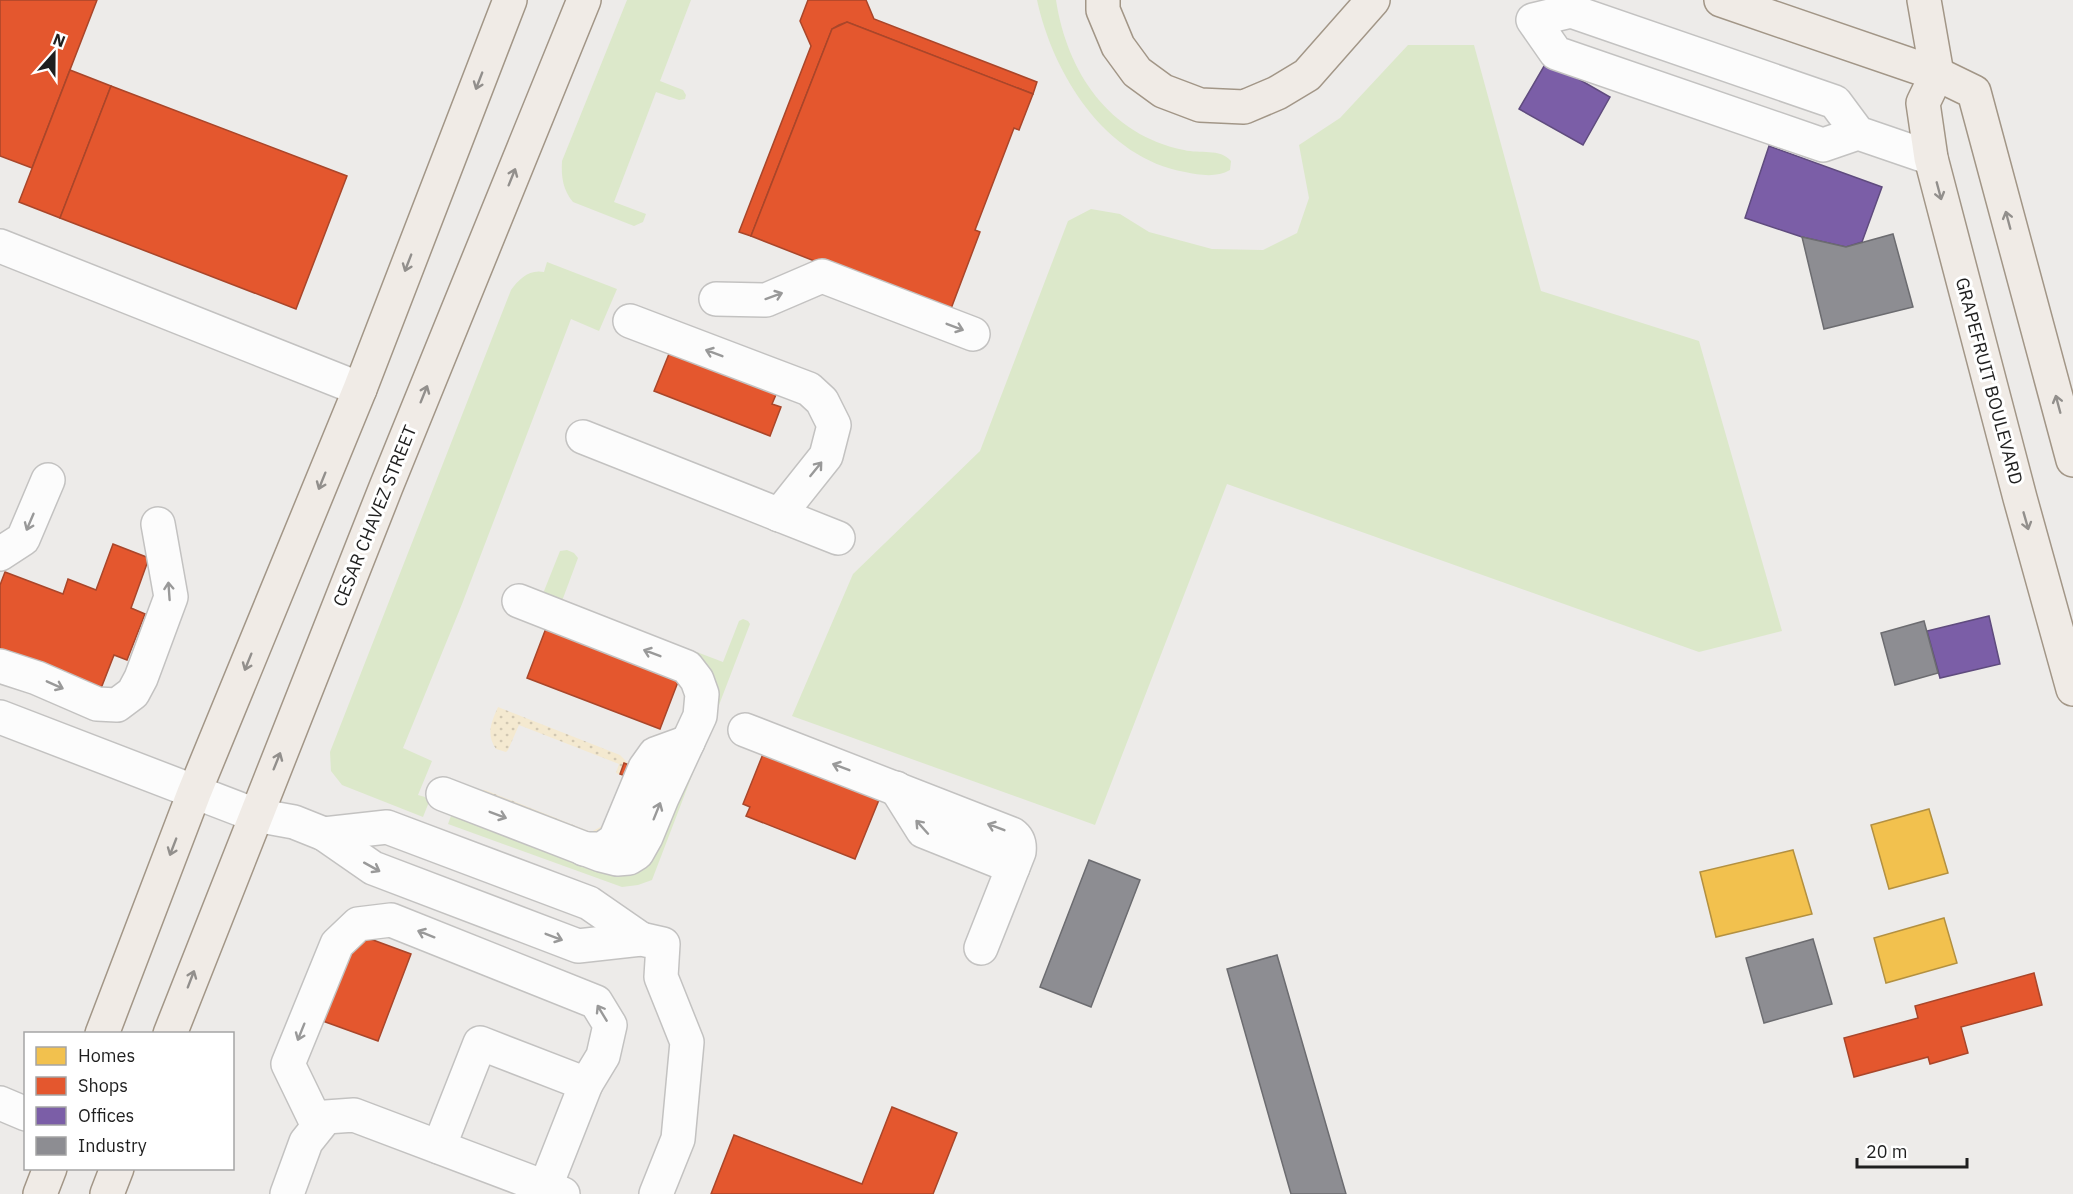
<svg xmlns="http://www.w3.org/2000/svg" width="2073" height="1194" font-family="'IBM Plex Sans',sans-serif">
  <style>
    .grass { fill: #dce8ca }
    .sand { fill: url(#sand-dots) }
    .homes { fill: #f2c14e; stroke: #b39040; stroke-width: 1.5 }
    .shops { fill: #e4572e; stroke: #a9462a; stroke-width: 1.5 }
    .offices { fill: #7b5ea7; stroke: #5f4b7e; stroke-width: 1.5 }
    .industry { fill: #8d8d92; stroke: #6c6c70; stroke-width: 1.5 }
    .lines { fill: none; stroke-linecap: round; stroke-linejoin: round }
    .minor-casing { stroke: #c3c2c1; stroke-width: 36 }
    .major-casing { stroke: #a29687; stroke-width: 36 }
    .minor { stroke: #fcfcfc; stroke-width: 33 }
    .major { stroke: #f0ebe6; stroke-width: 33 }
    .oneway { stroke: #928f8c }
    .oneway2 { stroke: #999 }
    .labels { text-anchor: middle; stroke-width: 6; stroke-linejoin: round; paint-order: stroke }
    .street-label { font-size: 18px; fill: #1f1f1f; stroke: #fff }
  </style>
  <defs>
    <pattern id="sand-dots" width="8" height="8" patternUnits="userSpaceOnUse" patternTransform="scale(1.5)"><rect width="8" height="8" fill="#f4e9d0"/><path d="M2 2h.1M6 6h.1" fill="none" stroke="#d1c7b2" stroke-width="1.8" stroke-linecap="round"/></pattern>
  </defs>
  <rect width="100%" height="100%" fill="#edebe9"/>
  <g class="grass">
    <path d="M 627,0 L 691,0 L 660,81 L 683,90 L 686,95 L 685,99 L 679,100 L 656,92 L 614,202 L 646,214 L 643,222 L 634,226 L 573,202 C 563,190 561,177 562,161 Z"/>
    <path d="M 1037,0 L 1056,0 C 1067,72 1109,135 1184,150 C 1200,154 1220,148 1231,161 L 1230,170 C 1216,178 1200,175 1185,172 C 1105,158 1053,74 1037,0 Z"/>
    <path d="M 1408,45 L 1474,45 L 1541,291 L 1699,341 L 1782,631 L 1699,652 L 1227,484 L 1095,825 L 792,716 L 853,574 L 980,451 L 1068,221 L 1091,209 L 1120,214 L 1149,232 L 1212,249 L 1263,250 L 1297,233 L 1309,198 L 1299,145 L 1340,118 Z"/>
    <path d="M 547,262 L 617,289 L 599,331 L 571,319 L 462,604 L 403,748 L 432,761 L 418,795 L 425,797 L 429,802 L 423,817 L 342,785 L 331,771 L 330,752 L 511,290 C 519,279 529,269 544,272 Z"/>
    <path d="M 567,550 L 574,553 L 578,558 L 562,601 L 723,662 L 739,621 L 743,619 L 748,621 L 750,624 L 652,880 L 638,885 L 622,887 L 448,824 L 452,813 L 590,862 L 713,698 L 540,601 L 560,551 Z"/>
  </g>
  <path class="sand" d="M 498,707 L 620,755 L 634,769 L 613,825 L 594,839 L 481,794 L 482,790 L 485,790 L 591,832 L 604,825 L 623,776 L 616,773 L 619,764 L 519,725 L 508,750 L 506,752 L 496,749 C 486,734 491,723 498,707 Z"/>
  <g class="homes">
    <path d="M 1929,809 L 1948,873 L 1889,889 L 1871,825 Z"/>
    <path d="M 1793,850 L 1812,914 L 1716,937 L 1700,872 Z"/>
    <path d="M 1944,918 L 1957,963 L 1886,983 L 1874,938 Z"/>
  </g>
  <g class="shops">
    <path d="M 0,0 L 97,0 L 32,168 L 0,156 Z"/>
    <path d="M 808,0 L 866,0 L 874,19 L 1037,82 L 1033,94 L 847,22 L 839,25 L 832,29 L 751,236 L 739,232 L 811,46 L 800,21 Z"/>
    <path d="M 847,22 L 1033,94 L 1019,130 L 1014,128 L 975,230 L 980,232 L 949,314 L 751,236 L 832,29 Z"/>
    <path d="M 70,70 L 111,86 L 60,218 L 19,202 Z"/>
    <path d="M 111,86 L 347,176 L 296,309 L 60,218 Z"/>
    <path d="M 671,349 L 778,390 L 772,404 L 781,407 L 770,436 L 654,391 Z"/>
    <path d="M 113,544 L 149,558 L 131,608 L 145,614 L 127,660 L 114,655 L 100,691 L 0,653 L 0,585 L 5,572 L 63,594 L 68,579 L 96,590 Z"/>
    <path d="M 548,623 L 681,674 L 660,729 L 527,678 Z"/>
    <path d="M 765,749 L 883,790 L 855,859 L 746,816 L 750,807 L 743,804 Z"/>
    <path d="M 624,763 L 639,769 L 635,779 L 620,774 Z"/>
    <path d="M 354,933 L 411,954 L 378,1041 L 320,1020 Z"/>
    <path d="M 2034,973 L 2042,1005 L 1961,1027 L 1968,1053 L 1930,1064 L 1928,1057 L 1854,1077 L 1844,1038 L 1918,1018 L 1915,1006 Z"/>
    <path d="M 892,1107 L 957,1133 L 933,1194 L 711,1194 L 734,1135 L 862,1184 Z"/>
  </g>
  <g class="offices">
    <path d="M 1547,61 L 1610,97 L 1583,145 L 1519,109 Z"/>
    <path d="M 1769,146 L 1882,187 L 1862,242 L 1846,247 L 1802,237 L 1745,218 Z"/>
    <path d="M 1989,616 L 2000,664 L 1940,678 L 1927,631 Z"/>
  </g>
  <g class="industry">
    <path d="M 1893,234 L 1913,307 L 1824,329 L 1802,237 L 1846,247 Z"/>
    <path d="M 1924,621 L 1938,673 L 1895,685 L 1881,633 Z"/>
    <path d="M 1089,860 L 1140,880 L 1091,1007 L 1040,987 Z"/>
    <path d="M 1813,939 L 1832,1004 L 1764,1023 L 1746,958 Z"/>
    <path d="M 1277,955 L 1346,1194 L 1291,1194 L 1227,969 Z"/>
  </g>
  <g class="lines">
    <g class="minor-casing">
      <g id="minor">
        <path d="M 1858,133 L 1823,145 L 1556,53 L 1533,20 L 1571,11 L 1835,102 L 1858,133 L 1931,158"/>
        <path d="M 0,246 L 360,389"/>
        <path d="M 716,299 L 766,300 L 822,276 L 973,334"/>
        <path d="M 630,321 L 809,389 L 822,401 L 834,425 L 826,456 L 779,515"/>
        <path d="M 583,437 L 838,538"/>
        <path d="M 0,554 L 23,539 L 48,480"/>
        <path d="M 0,666 L 37,678 L 97,704 L 117,705 L 133,693 L 141,678 L 171,597 L 158,524"/>
        <path d="M 0,717 L 255,815 L 294,822 L 324,834 L 373,868 L 578,946 L 641,939 L 663,944 L 661,977 L 687,1042 L 678,1139 L 656,1194"/>
        <path d="M 745,730 L 1012,834 C 1019,839 1020,844 1019,852 L 981,948"/>
        <path d="M 896,788 L 923,831 L 1013,867"/>
        <path d="M 443,794 L 601,855 L 617,859 L 629,858 L 637,853 L 646,837 L 662,798 L 700,716 L 702,694 L 697,680 L 687,667 L 519,601"/>
        <path d="M 324,834 L 387,827 L 589,903 L 641,939"/>
        <path d="M 584,849 L 602,849 L 615,840 L 645,768 L 655,754 L 688,742"/>
        <path d="M 0,1103 L 26,1114"/>
        <path d="M 318,1126 L 288,1064 L 337,944 L 358,924 L 391,920 L 596,1002 L 610,1025 L 603,1056 L 586,1084"/>
        <path d="M 439,1147 L 480,1043 L 586,1084 L 545,1188"/>
        <path d="M 287,1194 L 306,1142 L 326,1117 L 354,1115 L 563,1194"/>
      </g>
    </g>
    <g class="major-casing">
      <g id="major">
        <path d="M 1103,0 L 1103,10 L 1118,46 L 1137,72 L 1163,91 L 1200,105 L 1244,107 L 1277,93 L 1307,75 L 1373,0"/>
        <path d="M 1721,0 L 1937,74 L 1974,92 L 2073,460"/>
        <path d="M 1924,0 L 1937,74 L 1923,103 L 1931,158 L 2020,498 L 2073,689"/>
        <path d="M 102,1034 L 194,793 L 360,389 L 510,0"/>
        <path d="M 170,1034 L 386,487 L 584,0"/>
        <path d="M 40,1194 L 50,1168"/>
        <path d="M 107,1194 L 117,1168"/>
      </g>
    </g>
    <use href="#minor" class="minor"/>
    <use href="#major" class="major"/>
  </g>
  <defs><path id="oneway-shaft" d="M-6 0H5M1.5-3L5.5 0L1.5 3" fill="none" stroke-width="1.6" stroke-linecap="round" stroke-linejoin="round" transform="scale(1.5)"/></defs>
  <g class="oneway">
    <use href="#oneway-shaft" transform="translate(479 81) rotate(111)"/>
    <use href="#oneway-shaft" transform="translate(512 177) rotate(-68)"/>
    <use href="#oneway-shaft" transform="translate(1939 191) rotate(75)"/>
    <use href="#oneway-shaft" transform="translate(2008 220) rotate(-105)"/>
    <use href="#oneway-shaft" transform="translate(408 263) rotate(111)"/>
    <use href="#oneway-shaft" transform="translate(424 394) rotate(-68)"/>
    <use href="#oneway-shaft" transform="translate(2058 404) rotate(-105)"/>
    <use href="#oneway-shaft" transform="translate(322 481) rotate(112)"/>
    <use href="#oneway-shaft" transform="translate(2026 521) rotate(74)"/>
    <use href="#oneway-shaft" transform="translate(248 662) rotate(112)"/>
    <use href="#oneway-shaft" transform="translate(277 761) rotate(-68)"/>
    <use href="#oneway-shaft" transform="translate(173 847) rotate(111)"/>
    <use href="#oneway-shaft" transform="translate(191 979) rotate(-69)"/>
  </g>
  <g class="oneway2">
    <use href="#oneway-shaft" transform="translate(774 296) rotate(-20)"/>
    <use href="#oneway-shaft" transform="translate(955 327) rotate(21)"/>
    <use href="#oneway-shaft" transform="translate(714 353) rotate(-159)"/>
    <use href="#oneway-shaft" transform="translate(816 469) rotate(-51)"/>
    <use href="#oneway-shaft" transform="translate(30 522) rotate(113)"/>
    <use href="#oneway-shaft" transform="translate(169 591) rotate(-94)"/>
    <use href="#oneway-shaft" transform="translate(652 653) rotate(-159)"/>
    <use href="#oneway-shaft" transform="translate(55 685) rotate(24)"/>
    <use href="#oneway-shaft" transform="translate(841 767) rotate(-159)"/>
    <use href="#oneway-shaft" transform="translate(657 811) rotate(-68)"/>
    <use href="#oneway-shaft" transform="translate(498 815) rotate(21)"/>
    <use href="#oneway-shaft" transform="translate(922 827) rotate(-132)"/>
    <use href="#oneway-shaft" transform="translate(996 827) rotate(-159)"/>
    <use href="#oneway-shaft" transform="translate(372 867) rotate(29)"/>
    <use href="#oneway-shaft" transform="translate(426 934) rotate(-158)"/>
    <use href="#oneway-shaft" transform="translate(554 937) rotate(21)"/>
    <use href="#oneway-shaft" transform="translate(602 1013) rotate(-121)"/>
    <use href="#oneway-shaft" transform="translate(301 1032) rotate(112)"/>
  </g>
  <g class="labels">
    <g class="street-label">
      <text transform="translate(1989 381) rotate(75)" y="6">GRAPEFRUIT BOULEVARD</text>
      <text transform="translate(375 516) rotate(-68)" y="6">CESAR CHAVEZ STREET</text>
    </g>
  </g>
  <rect x="24" y="1032" width="210" height="138" fill="#ffffff" stroke="#a5a5a5" stroke-width="1.5"/>
  <rect x="36" y="1047" width="30" height="18" fill="#f2c14e" stroke="#a5a5a5" stroke-width="1.5"/>
  <text x="78" y="1062" font-size="18" fill="#1f1f1f">Homes</text>
  <rect x="36" y="1077" width="30" height="18" fill="#e4572e" stroke="#a5a5a5" stroke-width="1.5"/>
  <text x="78" y="1092" font-size="18" fill="#1f1f1f">Shops</text>
  <rect x="36" y="1107" width="30" height="18" fill="#7b5ea7" stroke="#a5a5a5" stroke-width="1.5"/>
  <text x="78" y="1122" font-size="18" fill="#1f1f1f">Offices</text>
  <rect x="36" y="1137" width="30" height="18" fill="#8d8d92" stroke="#a5a5a5" stroke-width="1.5"/>
  <text x="78" y="1152" font-size="18" fill="#1f1f1f">Industry</text>
  <g transform="translate(54 54) rotate(21)" stroke="#ffffff" stroke-width="4.5" paint-order="stroke">
  <path d="M0-4.5L10 22L0 15L-10 22Z" fill="#1f1f1f"/>
  <text y="-9" font-size="16" font-weight="bold" text-anchor="middle" fill="#1f1f1f">N</text>
  </g>
  <path d="M1857 1158v9h110v-9" fill="none" stroke="#1f1f1f" stroke-width="3"/>
  <text x="1866" y="1158" font-size="18" fill="#1f1f1f" stroke="#ffffff" stroke-width="4.5" paint-order="stroke">20 m</text>
</svg>
